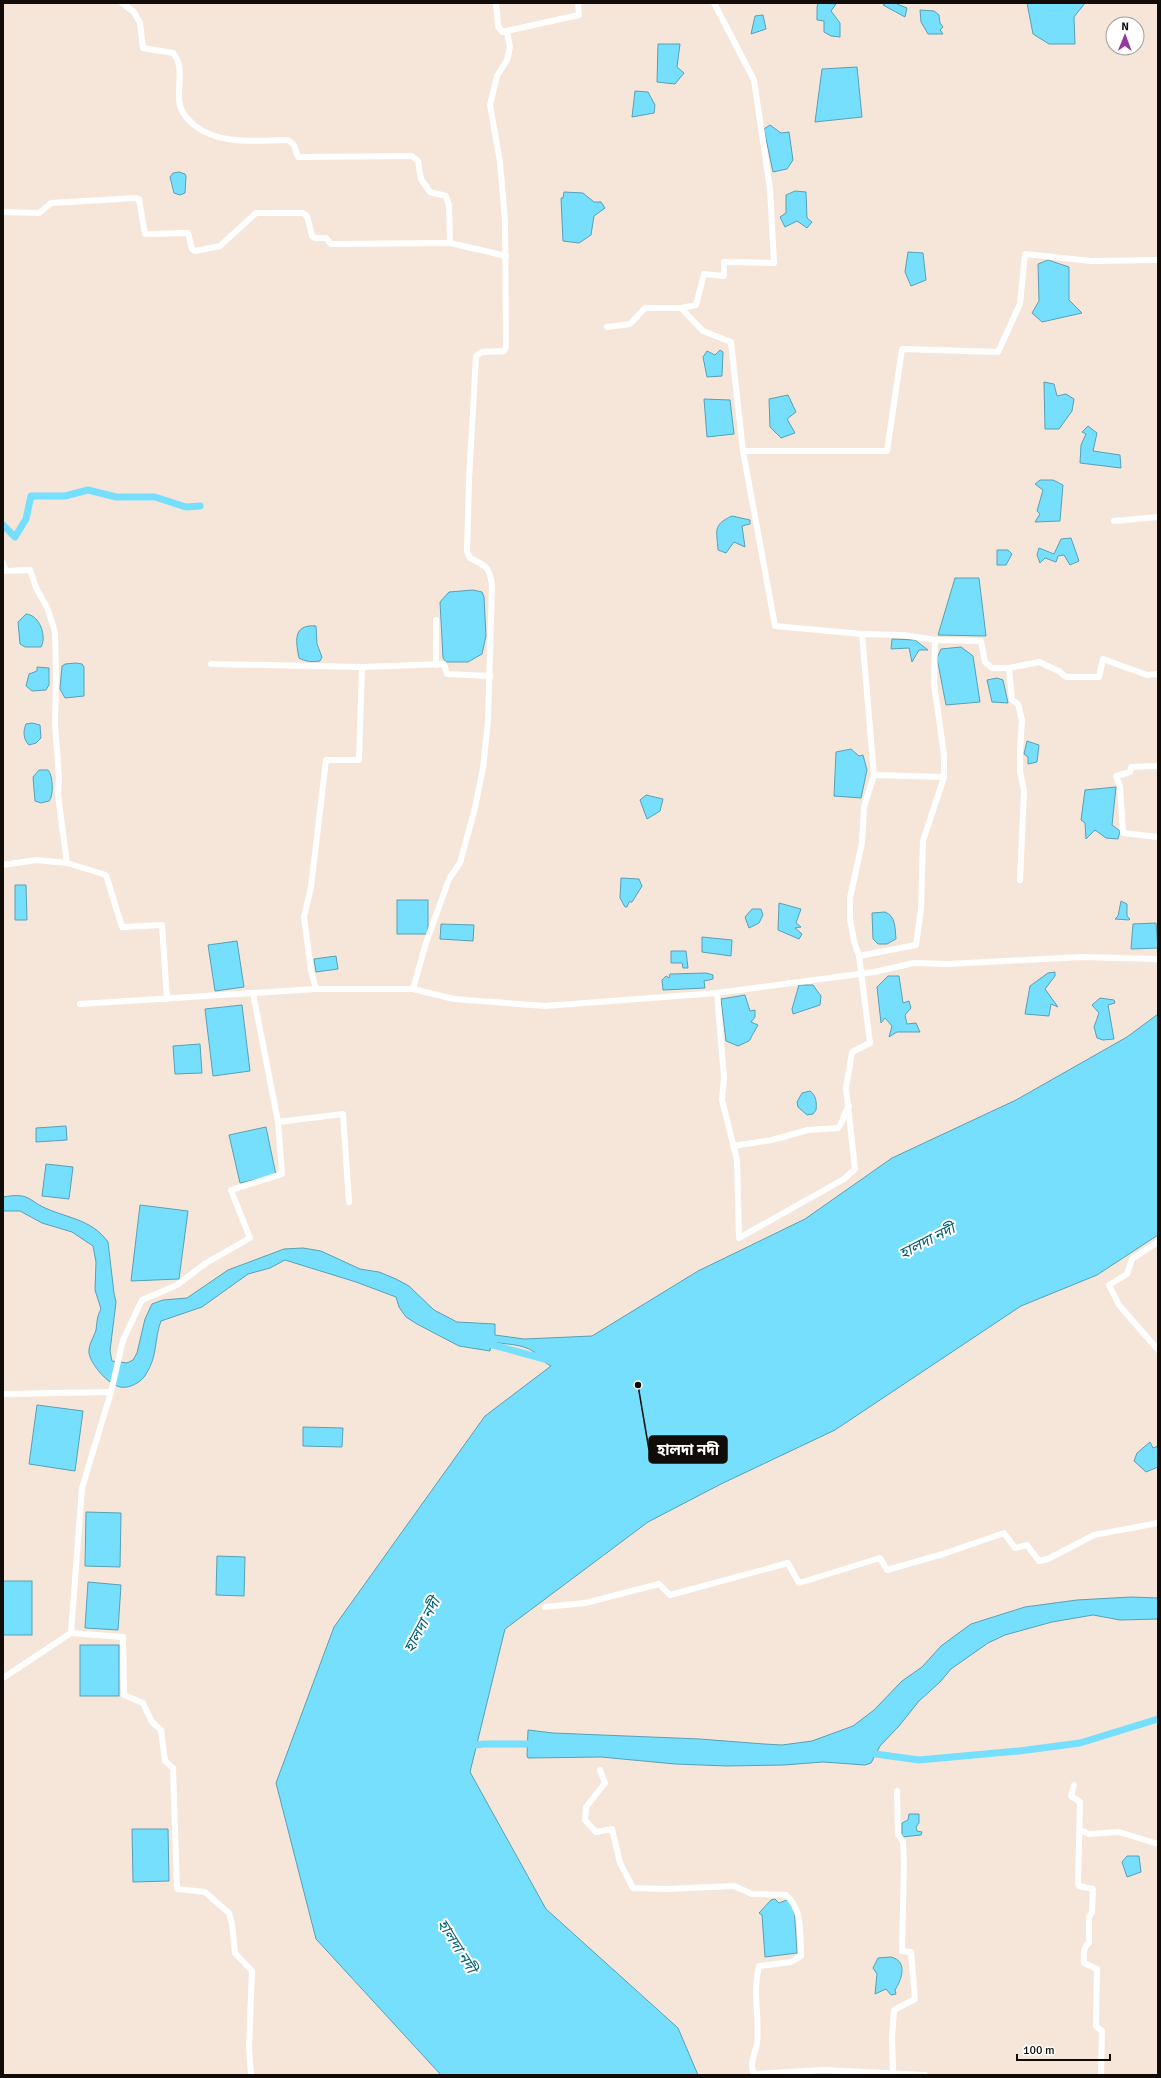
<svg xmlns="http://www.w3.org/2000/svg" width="1161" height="2078" font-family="Signika,'Noto Sans Bengali',sans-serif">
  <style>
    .water { fill: #77dffe; stroke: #58a0b4 }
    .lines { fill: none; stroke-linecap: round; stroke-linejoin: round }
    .canal { stroke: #77dffe; stroke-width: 7 }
    .minor { stroke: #fff; stroke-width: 6 }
    .labels { text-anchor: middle; stroke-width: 4; stroke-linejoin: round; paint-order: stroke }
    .water-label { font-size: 15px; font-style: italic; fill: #036075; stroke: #fff }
    .leader { fill: none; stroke: #110c08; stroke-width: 1.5 }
    .callout-dot { fill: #110c08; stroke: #fff; stroke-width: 1.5 }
    .callout { fill: #110c08; stroke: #110c08; stroke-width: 1.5 }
    .callout-label { font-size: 15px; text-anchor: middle; font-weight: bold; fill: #fff }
  </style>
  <rect width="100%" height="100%" fill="#f6e6d9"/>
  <g class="water">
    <path d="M 818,3 L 836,4 L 831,11 L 840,23 L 840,37 L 831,36 L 824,32 L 824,21 L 817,20 L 817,7 Z"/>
    <path d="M 886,3 L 898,3 L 897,4 L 907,8 L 905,17 L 883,5 Z"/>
    <path d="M 1027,3 L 1085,3 L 1074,17 L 1075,44 L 1049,44 L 1033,34 Z"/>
    <path d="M 920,10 L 934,11 L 939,15 L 940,23 L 943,27 L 940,30 L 943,34 L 928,34 L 921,22 Z"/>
    <path d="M 763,15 L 766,29 L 751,34 L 755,16 Z"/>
    <path d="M 658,44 L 680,44 L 677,67 L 684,73 L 675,84 L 657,82 Z"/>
    <path d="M 857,67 L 862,117 L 815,122 L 822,69 Z"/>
    <path d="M 635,91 L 648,92 L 655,105 L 654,113 L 632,117 Z"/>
    <path d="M 770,125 L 781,133 L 789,132 L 793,160 L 787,169 L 773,172 L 764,129 Z"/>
    <path d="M 179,172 L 185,174 L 186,176 L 185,193 L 180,195 L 174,193 L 170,177 L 173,173 Z"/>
    <path d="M 795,191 L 806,192 L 807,218 L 812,222 L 807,228 L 797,221 L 785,227 L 780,217 L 786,213 L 786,195 Z"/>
    <path d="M 564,192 L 583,193 L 594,202 L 601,202 L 605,208 L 594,216 L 591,235 L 579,243 L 563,241 L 561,198 L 563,198 Z"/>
    <path d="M 908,252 L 923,253 L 926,280 L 911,286 L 905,272 Z"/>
    <path d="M 1048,260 L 1069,267 L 1069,300 L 1082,313 L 1042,322 L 1032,313 L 1039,301 L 1038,264 Z"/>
    <path d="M 720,350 L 723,352 L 722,376 L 707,377 L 703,357 L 707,351 L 715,355 Z"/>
    <path d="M 1044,382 L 1054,384 L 1057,396 L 1066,394 L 1074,399 L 1072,411 L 1059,429 L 1045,429 Z"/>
    <path d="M 788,395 L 796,412 L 787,419 L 795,433 L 781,438 L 770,427 L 769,399 Z"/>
    <path d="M 704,399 L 730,400 L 734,434 L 707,437 Z"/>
    <path d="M 1088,426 L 1097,433 L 1093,451 L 1120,455 L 1121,468 L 1080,463 L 1081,445 L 1086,434 L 1082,432 Z"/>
    <path d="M 1040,480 L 1053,480 L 1063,485 L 1060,521 L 1035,522 L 1040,514 L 1037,511 L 1043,490 L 1035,484 Z"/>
    <path d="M 732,516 L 750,520 L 750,524 L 742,526 L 745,547 L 734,542 L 726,553 L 718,550 C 717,531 712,525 732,516 Z"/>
    <path d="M 1071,538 L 1079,561 L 1070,565 L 1064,555 L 1058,556 L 1056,562 L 1045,558 L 1040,563 L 1037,555 L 1039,548 L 1054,554 L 1061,539 Z"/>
    <path d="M 997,550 L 1008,550 L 1012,554 L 1006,565 L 997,565 Z"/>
    <path d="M 955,578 L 979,578 L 986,636 L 938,635 Z"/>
    <path d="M 473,590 L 482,592 L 484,597 L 486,636 L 482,654 L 468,662 L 446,662 L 443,658 L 440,602 L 449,592 Z"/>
    <path d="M 26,614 C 40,615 47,637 41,647 L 25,647 L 20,644 L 18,622 Z"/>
    <path d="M 316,626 L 317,644 L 322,657 L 320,661 C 313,662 306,662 299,658 C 296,642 292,624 316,626 Z"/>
    <path d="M 892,639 L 915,640 L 928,650 L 919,650 L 912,662 L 909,648 L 891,649 Z"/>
    <path d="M 961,647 L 973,656 L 980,702 L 946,705 L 937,658 L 941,649 Z"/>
    <path d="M 76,663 L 82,664 L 84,667 L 84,696 L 65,698 L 60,689 L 62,666 L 65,664 Z"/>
    <path d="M 37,667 L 49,668 L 49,685 L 46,690 L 32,691 L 26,686 L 29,674 L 37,671 Z"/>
    <path d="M 997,678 L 1003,680 L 1008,703 L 992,702 L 987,680 Z"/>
    <path d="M 32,723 L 40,725 L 41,738 L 36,743 L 29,745 C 23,739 23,731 26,724 Z"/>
    <path d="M 1027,741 L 1039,745 L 1037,762 L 1028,764 L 1028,757 L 1024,754 Z"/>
    <path d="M 851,749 L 859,756 L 863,755 L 867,770 L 861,798 L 834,796 L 836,752 Z"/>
    <path d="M 39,770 L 48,770 C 53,775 54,796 49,801 L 41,803 L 35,801 L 33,777 Z"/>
    <path d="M 1116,787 L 1112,825 L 1120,831 L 1118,839 L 1106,838 L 1095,830 L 1086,839 L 1085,823 L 1081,820 L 1085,790 Z"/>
    <path d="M 646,795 L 663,799 L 660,811 L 647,819 L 640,800 Z"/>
    <path d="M 621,878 L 639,879 L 642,886 L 632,902 L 629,902 L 627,907 L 625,907 L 620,898 Z"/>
    <path d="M 15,885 L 26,885 L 27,920 L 15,920 Z"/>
    <rect x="397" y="900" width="31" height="34"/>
    <path d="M 1121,901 L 1127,904 L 1127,916 L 1130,919 L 1129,920 L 1115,919 L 1118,916 Z"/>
    <path d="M 779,903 L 801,909 L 796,923 L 801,927 L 795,928 L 802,934 L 799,939 L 778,930 Z"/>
    <path d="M 752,909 L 761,909 L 763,915 L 759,923 L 749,928 L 745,917 Z"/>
    <path d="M 885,912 C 896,916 895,929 896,939 L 887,944 L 878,944 L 873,939 L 872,913 Z"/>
    <path d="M 1156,923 L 1158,948 L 1131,949 L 1133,924 Z"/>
    <path d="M 441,924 L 474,925 L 473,941 L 440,939 Z"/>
    <path d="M 702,937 L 732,940 L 731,956 L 702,952 Z"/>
    <path d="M 237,941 L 244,987 L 215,991 L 208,945 Z"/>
    <path d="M 671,951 L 686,951 L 688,968 L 683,968 L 682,963 L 671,963 Z"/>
    <path d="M 336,956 L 338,969 L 316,972 L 314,959 Z"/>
    <path d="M 1055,972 L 1055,976 L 1045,989 L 1058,1007 L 1051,1004 L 1049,1016 L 1025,1014 L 1030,986 L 1048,973 Z"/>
    <path d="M 706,973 L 713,975 L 713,979 L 704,981 L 705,988 L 663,990 L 662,980 L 666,976 L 669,978 L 670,974 Z"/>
    <path d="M 888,976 L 899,976 L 903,1003 L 909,1001 L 911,1008 L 905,1015 L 907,1024 L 916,1023 L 920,1032 L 897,1032 L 889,1037 L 892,1026 L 885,1018 L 881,1023 L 877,987 Z"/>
    <path d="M 799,985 L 813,985 L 821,996 L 820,1005 L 793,1014 L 792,1009 Z"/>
    <path d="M 745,995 L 750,1011 L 755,1010 L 755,1017 L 751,1022 L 758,1025 L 749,1041 L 738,1046 L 726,1041 L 721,999 Z"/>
    <path d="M 1100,998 L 1114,1000 L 1115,1003 L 1108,1005 L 1114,1039 L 1103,1040 L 1097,1038 L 1094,1027 L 1099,1013 L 1092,1005 Z"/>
    <path d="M 242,1005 L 250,1071 L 213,1076 L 205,1009 Z"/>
    <path d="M 1158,1014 L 1158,1235 L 1097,1275 L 1021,1306 L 835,1430 L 721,1484 L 648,1522 L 505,1629 L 470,1772 L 546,1909 L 678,2028 L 698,2075 L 441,2075 L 316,1939 L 276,1783 L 334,1627 L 485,1416 L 551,1366 C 543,1362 540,1357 534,1352 C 524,1344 504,1344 491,1342 L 490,1351 L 459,1346 L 417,1324 L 406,1317 L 399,1307 L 396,1297 L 356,1282 L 285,1260 L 270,1268 L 248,1274 L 202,1307 L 161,1321 C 154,1339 158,1356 146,1374 C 142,1382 129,1389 120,1387 C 108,1384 91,1365 89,1353 C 88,1345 94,1337 96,1330 C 97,1322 97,1316 101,1309 L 95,1290 L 96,1262 L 93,1246 L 72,1232 L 42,1223 L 20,1211 L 3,1211 L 3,1197 C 9,1196 15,1195 22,1196 C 29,1197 35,1203 41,1206 C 64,1218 91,1218 108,1242 L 114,1293 L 116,1302 L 110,1351 L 112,1361 L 127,1363 L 133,1360 L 137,1353 L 145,1319 L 152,1304 L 163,1300 L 187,1298 L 228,1270 L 284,1249 L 303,1248 L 321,1251 L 360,1269 L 379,1272 L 396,1279 L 409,1286 L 434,1310 L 457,1322 L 495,1324 L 495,1335 L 524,1339 L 592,1336 L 698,1271 L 805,1219 L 892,1158 L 1016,1100 L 1127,1037 Z"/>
    <path d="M 200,1044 L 202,1073 L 175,1074 L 173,1046 Z"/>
    <path d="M 810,1091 C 816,1095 817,1103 816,1110 L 813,1114 L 807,1115 L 798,1107 L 797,1102 L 802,1093 Z"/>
    <path d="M 66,1126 L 67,1140 L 36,1142 L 36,1128 Z"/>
    <path d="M 266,1127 L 276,1175 L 240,1183 L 229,1135 Z"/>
    <path d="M 46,1164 L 73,1167 L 69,1199 L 42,1196 Z"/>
    <path d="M 140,1205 L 188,1211 L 179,1279 L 131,1281 Z"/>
    <path d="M 37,1405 L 83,1411 L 75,1471 L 29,1464 Z"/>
    <path d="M 303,1427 L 343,1428 L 342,1447 L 303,1446 Z"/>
    <path d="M 1150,1442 L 1153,1448 L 1158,1446 L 1158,1467 L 1146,1472 L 1134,1461 L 1137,1453 Z"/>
    <path d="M 86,1512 L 121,1513 L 120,1567 L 85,1566 Z"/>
    <path d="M 217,1556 L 245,1557 L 244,1596 L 216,1595 Z"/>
    <rect x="3" y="1581" width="29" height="54"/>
    <path d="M 88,1582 L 121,1585 L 118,1630 L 85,1628 Z"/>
    <path d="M 1131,1597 L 1158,1598 L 1158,1619 L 1120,1620 L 1093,1615 L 1052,1622 L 1005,1635 L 988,1643 L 951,1669 L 940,1682 L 919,1701 L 899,1726 L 880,1746 L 871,1763 L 865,1765 L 823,1762 L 784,1765 L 727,1766 L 675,1764 L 601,1757 L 528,1758 L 527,1756 L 528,1730 L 553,1733 L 700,1739 L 764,1744 L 782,1745 L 812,1741 L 853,1726 L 874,1710 L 902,1681 L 922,1667 L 941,1646 L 971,1624 L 1025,1607 L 1077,1600 Z"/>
    <rect x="80" y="1645" width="39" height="51"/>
    <path d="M 909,1814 L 919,1814 L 919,1823 L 916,1827 L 917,1831 L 922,1832 L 921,1835 L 902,1837 L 902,1823 L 908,1820 Z"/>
    <path d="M 132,1829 L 168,1829 L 169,1881 L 133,1882 Z"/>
    <path d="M 1127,1856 L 1139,1856 L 1141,1872 L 1127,1877 L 1122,1862 Z"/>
    <path d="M 775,1899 L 779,1903 L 787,1900 L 794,1907 L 797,1953 L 765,1957 L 762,1915 L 759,1913 L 771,1900 Z"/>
    <path d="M 891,1957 C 908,1961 902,1979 895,1990 L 896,1994 L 891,1995 L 886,1989 L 875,1994 L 877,1974 L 873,1968 L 878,1958 Z"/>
  </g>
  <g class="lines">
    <g class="canal">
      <path d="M 3,525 L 15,537 L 26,519 L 31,496 L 65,496 L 88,490 L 116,497 L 155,497 L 186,507 L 200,506"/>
      <path d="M 482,1342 L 548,1360"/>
      <path d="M 468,1746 L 484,1744 L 535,1744"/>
      <path d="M 868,1753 L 919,1760 L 1019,1751 L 1080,1743 L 1158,1719"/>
    </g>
    <g class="minor">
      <path d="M 122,3 L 134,12 L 140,23 L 143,48 L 173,53 C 184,66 178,83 179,100 C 180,111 186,118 194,125 C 220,146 257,140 288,140 L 294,145 L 298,157 L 412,156 L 418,161 L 421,179 L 430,192 L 446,196 L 449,205 L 450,243"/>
      <path d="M 496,3 L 498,26 L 502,32 L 579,15 L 578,3"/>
      <path d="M 3,212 L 39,213 L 51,203 L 136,198 L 139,199 L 145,234 L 188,233 L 192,249 L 195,251 L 220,246 L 256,213 L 303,213 L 307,216 L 312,236 L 315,238 L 326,238 L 331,244 L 450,243 L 506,256"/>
      <path d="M 681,308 L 703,331 L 731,342 L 743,451 L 775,626 L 862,634 L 874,775 L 864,807 L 862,843 L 850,898 L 850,919 L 854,941 L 859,956 L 870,1043 L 852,1052 L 846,1088 L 855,1169 L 844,1179 L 739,1238 L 737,1160 L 722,1100 L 724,1078 L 717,993"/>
      <path d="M 607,327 L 630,324 L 645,308 L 681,308 L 696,305 L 704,274 L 724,276 L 724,262 L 774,263 L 770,189 L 754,80 L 714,3"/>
      <path d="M 743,451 L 887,451 L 902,349 L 998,352 L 1020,304 L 1025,254 L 1091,261 L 1158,260"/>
      <path d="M 1114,521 L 1158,517"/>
      <path d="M 3,563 L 6,571 L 30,570 L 37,590 L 47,607 L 55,632 L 56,674 L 55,723 L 59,778 L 58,795 L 67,863 L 106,875 L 122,927 L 162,925 L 167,999"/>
      <path d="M 862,634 L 903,635 L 935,640 L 934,683 L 944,755 L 944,777 L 874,775"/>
      <path d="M 935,640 L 981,641 L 985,662 L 992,668 L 1009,668 L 1039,662 L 1059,671 L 1066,677 L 1099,677 L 1103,659 L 1147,675 L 1158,674"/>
      <path d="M 211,664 L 362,667 L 359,760 L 326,760 L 311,887 L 304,917 L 311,971 L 316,989"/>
      <path d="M 436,665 L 436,620"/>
      <path d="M 362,667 L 444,664 L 447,674 L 490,676"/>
      <path d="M 1009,668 L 1012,700 L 1018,704 L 1022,720 L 1020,751 L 1020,771 L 1024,791 L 1020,880"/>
      <path d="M 1158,766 L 1131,767 L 1130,772 L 1116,776 L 1120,786 L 1123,833 L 1158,837"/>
      <path d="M 3,865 L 36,860 L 67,863"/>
      <path d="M 859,956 L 916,945 L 921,909 L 923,841 L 944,777"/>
      <path d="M 413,989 L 426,943 L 449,879 L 460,863 L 475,808 L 483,768 L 488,721 L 492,585 C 489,566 486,566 470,558 L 467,551 L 469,480 L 476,356 L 482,352 L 504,351 L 506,347 L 505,221 L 500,162 L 490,105 L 497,76 L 507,60 L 510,47 L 507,32"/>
      <path d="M 80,1004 L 316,989 L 413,989 L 454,999 L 545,1006 L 717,993 L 874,972 L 914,963 L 948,964 L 1081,957 L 1158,959"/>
      <path d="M 278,1122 L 343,1114 L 349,1202"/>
      <path d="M 733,1146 L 772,1140 L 808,1130 L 838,1128 C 844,1122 843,1113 849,1106"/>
      <path d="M 1158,1242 L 1132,1259 L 1127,1274 L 1109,1285 L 1119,1305 L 1158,1350"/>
      <path d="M 3,1394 L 111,1392"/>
      <path d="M 545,1607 L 585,1603 L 659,1584 L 670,1595 L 788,1563 L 799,1583 L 880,1558 L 887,1570 L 943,1554 L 1004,1533 L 1015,1548 L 1027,1545 L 1039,1561 L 1048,1559 L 1094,1535 L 1158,1523"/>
      <path d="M 71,1633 L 123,1637 L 124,1695 L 143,1703 L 152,1722 L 161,1730 L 165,1761 L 173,1768 L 177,1889 L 205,1892 L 229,1913 L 232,1924 L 235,1953 L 252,1971 L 249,2048 L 251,2075"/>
      <path d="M 3,1678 L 71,1633 L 82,1488 L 111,1392 L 123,1340 L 142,1300 L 177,1285 L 206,1263 L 250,1238 L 231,1190 L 282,1174 L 278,1122 L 253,993"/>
      <path d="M 600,1770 L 605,1783 L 586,1807 L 585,1820 L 596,1832 L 612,1829 L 620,1863 L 633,1888 L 666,1889 L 734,1886 L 752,1894 L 786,1895 C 803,1910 800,1934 801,1956 L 791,1962 L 759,1966 C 752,1993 760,2017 757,2044 C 755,2053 749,2065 754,2074 L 823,2070 L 925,2075"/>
      <path d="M 1074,1785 L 1071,1796 L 1080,1802 L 1078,1884 L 1079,1886 L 1093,1889 L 1092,1912 L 1089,1917 L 1089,1943 C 1082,1948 1084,1955 1084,1963 L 1097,1969 L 1096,2026 L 1102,2031 L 1101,2075"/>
      <path d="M 1080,1830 L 1089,1834 L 1119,1832 L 1158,1844"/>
      <path d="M 893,2073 L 892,2037 L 894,2010 L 915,1999 L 911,1952 L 902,1951 L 904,1863 L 903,1842 L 898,1834 L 897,1791"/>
    </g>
  </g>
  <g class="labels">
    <g class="water-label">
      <text transform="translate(927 1241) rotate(-27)" y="5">হালদা নদী</text>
      <text transform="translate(422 1625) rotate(-62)" y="5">হালদা নদী</text>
      <text transform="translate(457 1946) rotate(58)" y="5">হালদা নদী</text>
    </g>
  </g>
  <path class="leader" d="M638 1385L649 1450"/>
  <circle class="callout-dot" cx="638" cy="1385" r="4"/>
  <rect class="callout" x="649" y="1436" width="78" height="27" rx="4"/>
  <g class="callout-label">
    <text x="688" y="1455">হালদা নদী</text>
  </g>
  <rect width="1161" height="2078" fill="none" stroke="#110c08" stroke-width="8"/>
  <g transform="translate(1125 36) rotate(1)"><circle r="19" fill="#ffffff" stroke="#a09e9c"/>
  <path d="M0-3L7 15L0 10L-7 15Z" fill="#9337a1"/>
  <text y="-6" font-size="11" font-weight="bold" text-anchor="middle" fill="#110c08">N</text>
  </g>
  <path d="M1017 2054v6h93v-6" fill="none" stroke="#110c08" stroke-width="2"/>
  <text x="1023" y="2054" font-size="12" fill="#110c08" stroke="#ffffff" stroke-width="3" paint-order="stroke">100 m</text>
</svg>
